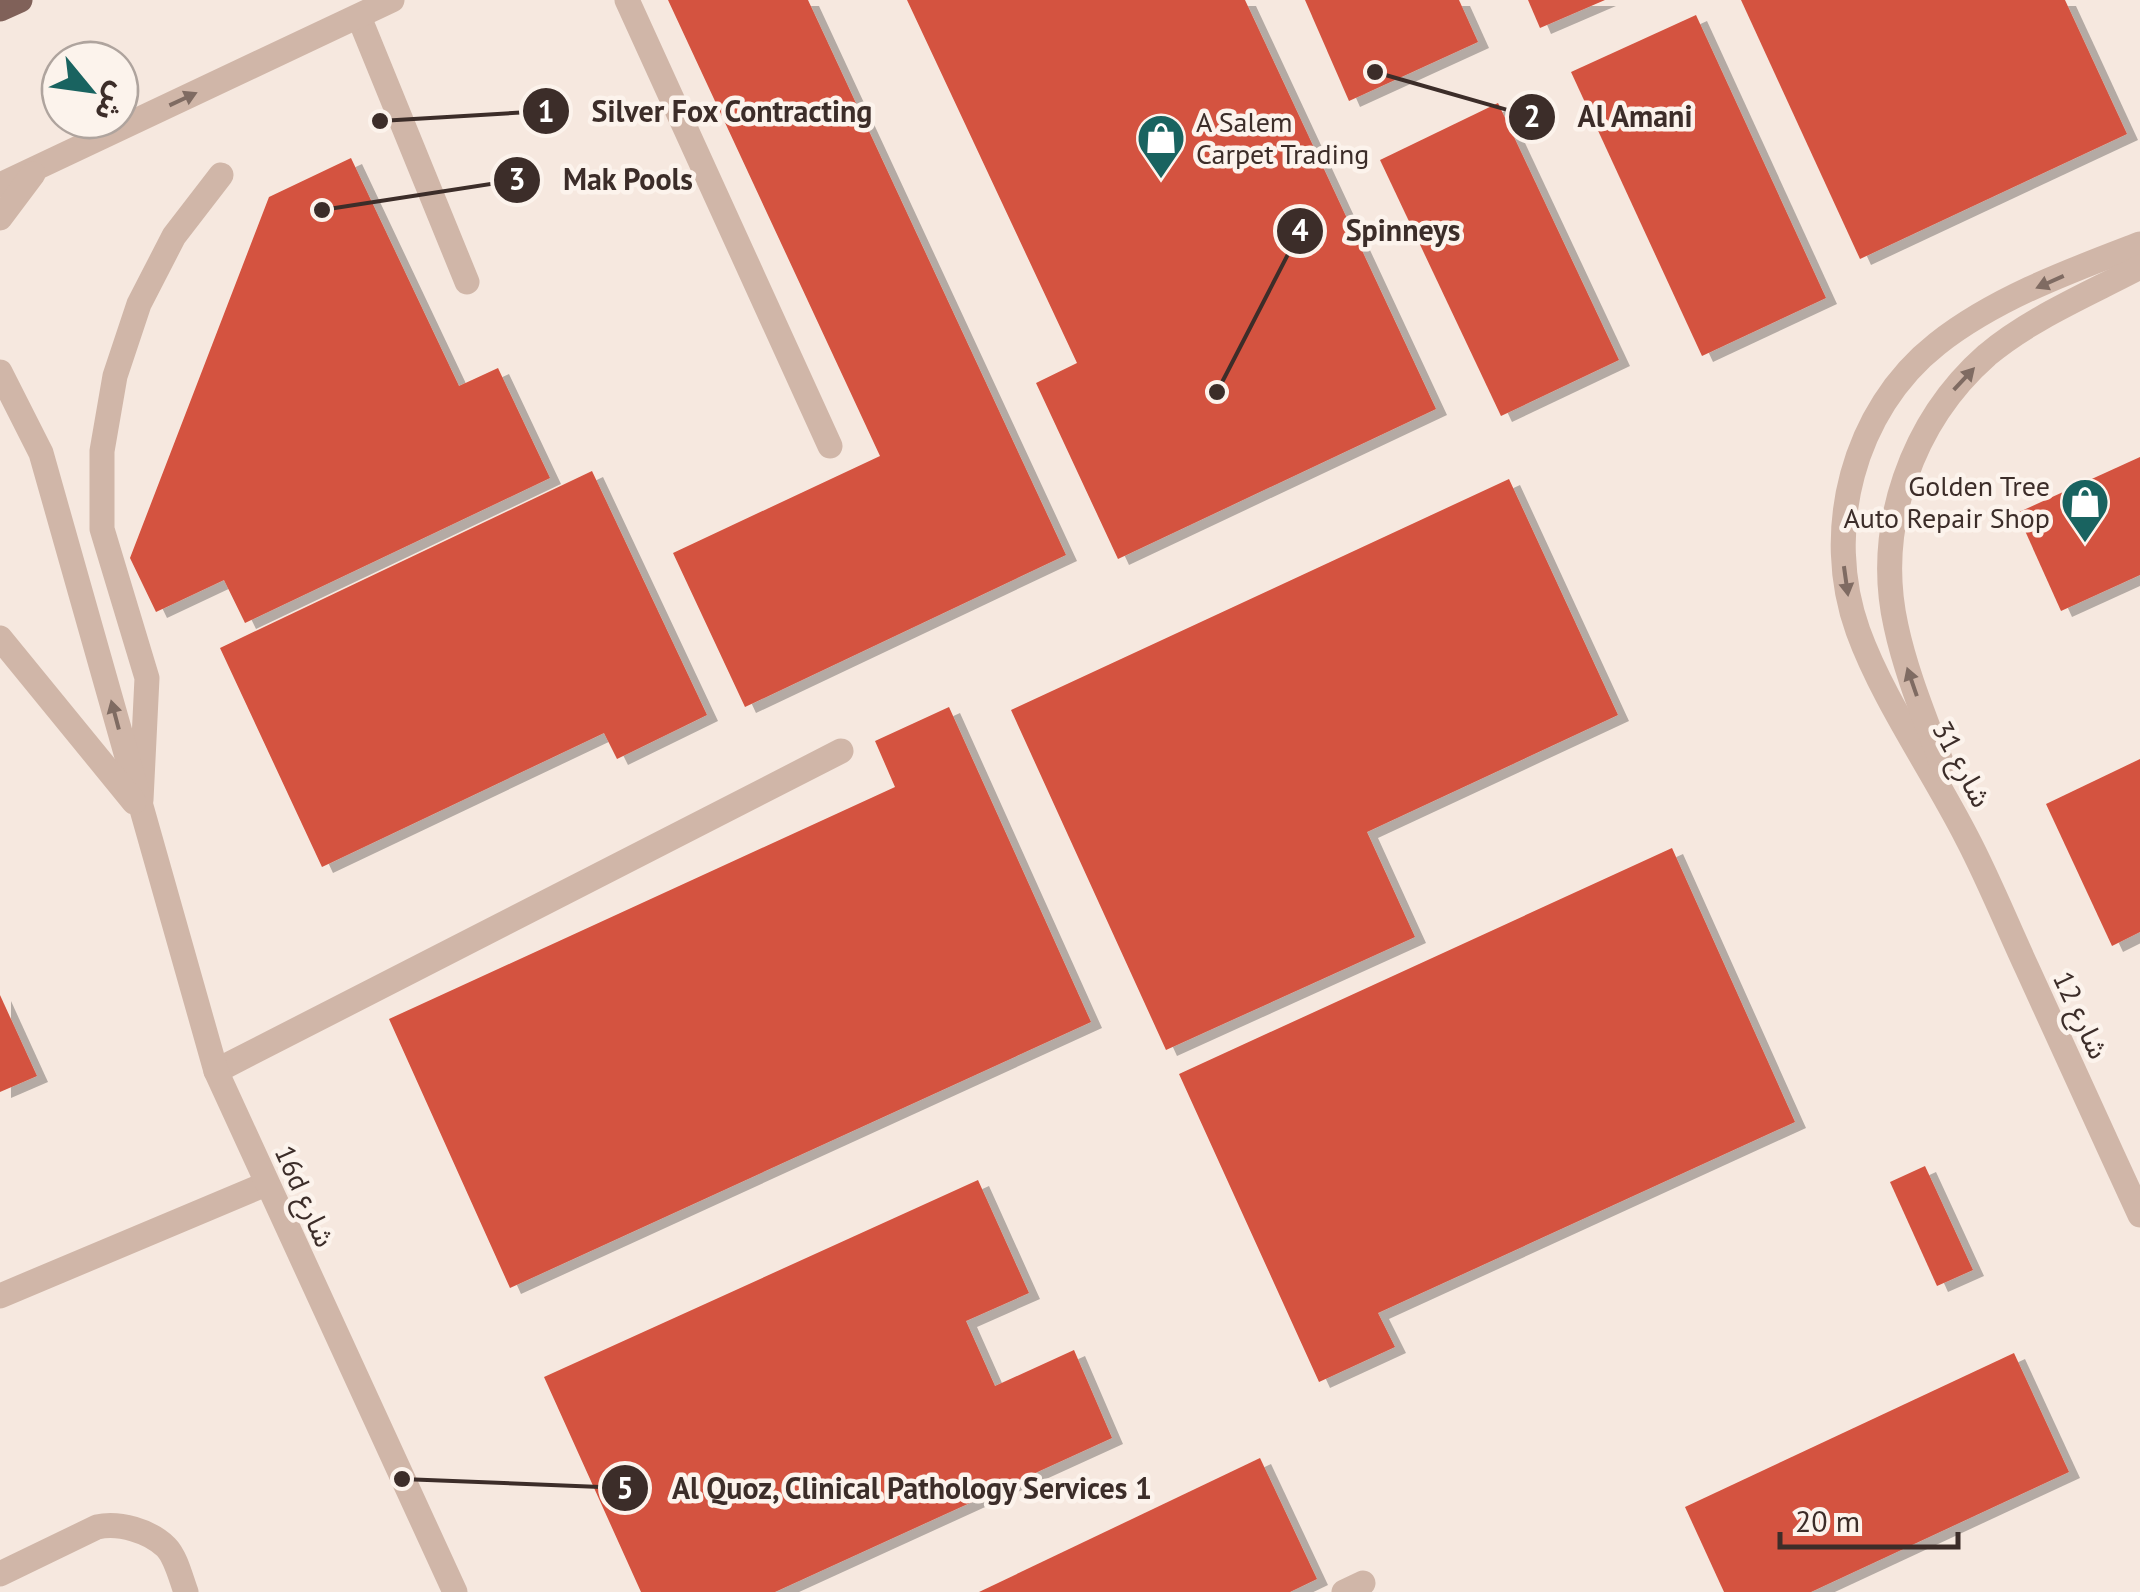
<svg xmlns="http://www.w3.org/2000/svg" width="2140" height="1592" font-family="'PT Sans','Noto Sans Arabic',sans-serif">
  <style>
    .building { fill: #d4533f; filter: url(#shadow) }
    .lines { fill: none; stroke-linecap: round; stroke-linejoin: round }
    .lane { stroke: #d0b6a8; stroke-width: 25 }
    .street { stroke: #d0b6a8; stroke-width: 25 }
    .primary { stroke: #806159; stroke-width: 25 }
    .oneway { fill: #7f6b62 }
    .labels { text-anchor: middle; stroke-width: 9; stroke-linejoin: round; paint-order: stroke }
    .poi-label { font-size: 28px; fill: #3c2d29; stroke: #fcf3ec; text-anchor: start }
    .street-label { font-size: 28px; fill: #3c2d29; stroke: #fcf3ec }
    .leader { fill: none; stroke: #3c2d29; stroke-width: 4 }
    .callout-dot { fill: #3c2d29; stroke: #fcf3ec; stroke-width: 4 }
    .mark-label { font-size: 30px; text-anchor: middle; font-weight: bold; fill: #fff }
    .callout-label { font-size: 30px; text-anchor: middle; font-weight: bold; fill: #3c2d29; stroke: #fcf3ec; stroke-width: 9; stroke-linejoin: round; paint-order: stroke }
  </style>
  <defs>
    <filter id="shadow"><feDropShadow dx="11" dy="6" stdDeviation="0" flood-color="#0004"/></filter>
  </defs>
  <rect width="100%" height="100%" fill="#f6e8df"/>
  <g class="building">
    <path d="M 668,0 L 808,0 L 1066,555 L 745,707 L 673,553 L 880,456 Z"/>
    <path d="M 907,0 L 1245,0 L 1436,409 L 1118,559 L 1036,383 L 1077,363 Z"/>
    <path d="M 1305,0 L 1459,0 L 1478,42 L 1349,101 Z"/>
    <path d="M 1528,0 L 1605,0 L 1540,28 Z"/>
    <path d="M 1741,0 L 2065,0 L 2127,134 L 1860,259 Z"/>
    <path d="M 1696,15 L 1826,298 L 1702,356 L 1571,72 Z"/>
    <path d="M 1498,103 L 1619,360 L 1501,416 L 1380,160 Z"/>
    <path d="M 351,158 L 459,386 L 498,368 L 550,478 L 245,623 L 224,580 L 156,612 L 130,558 L 269,197 Z"/>
    <path d="M 2140,457 L 2140,575 L 2061,611 L 2017,513 Z"/>
    <path d="M 592,471 L 707,715 L 617,759 L 604,733 L 322,867 L 220,648 Z"/>
    <path d="M 1509,479 L 1618,715 L 1367,832 L 1415,937 L 1166,1050 L 1011,710 Z"/>
    <path d="M 949,707 L 1091,1022 L 510,1288 L 389,1019 L 895,787 L 875,741 Z"/>
    <path d="M 2140,759 L 2140,932 L 2112,946 L 2046,804 Z"/>
    <path d="M 1672,848 L 1795,1122 L 1378,1313 L 1395,1347 L 1319,1382 L 1179,1074 Z"/>
    <path d="M 0,995 L 37,1076 L 0,1092 Z"/>
    <path d="M 1925,1166 L 1973,1270 L 1937,1286 L 1890,1182 Z"/>
    <path d="M 978,1180 L 1029,1293 L 966,1321 L 995,1386 L 1074,1350 L 1112,1438 L 775,1592 L 641,1592 L 544,1377 Z"/>
    <path d="M 2014,1353 L 2069,1472 L 1811,1592 L 1724,1592 L 1685,1507 Z"/>
    <path d="M 1260,1458 L 1317,1579 L 1290,1592 L 979,1592 Z"/>
  </g>
  <g class="lines">
    <g class="lane">
      <path d="M 627,0 L 830,446"/>
      <path d="M 359,17 L 467,282"/>
      <path d="M 2140,244 C 2072,270 1995,298 1937,344 C 1853,410 1822,531 1858,631 C 1883,700 1933,771 1967,838 C 1989,880 2007,925 2027,968 C 2065,1051 2102,1133 2140,1215"/>
      <path d="M 1942,764 C 1925,718 1906,673 1896,626 C 1874,527 1912,421 1987,355 C 2031,318 2089,294 2140,267"/>
      <path d="M 141,800 L 147,678 L 102,529 L 102,451 L 115,376 L 139,304 L 174,236 L 221,175"/>
      <path d="M 216,1071 L 841,751"/>
      <path d="M 0,1296 L 266,1184"/>
      <path d="M 0,1574 L 97,1527 C 119,1522 150,1531 166,1547 C 176,1557 181,1579 186,1592"/>
      <path d="M 1344,1592 L 1363,1583"/>
    </g>
    <g class="street">
      <path d="M 0,185 L 392,0"/>
      <path d="M 0,218 L 33,174"/>
      <path d="M 0,372 L 41,453 L 216,1071 L 455,1592"/>
      <path d="M 0,638 L 134,802"/>
    </g>
    <path class="primary" d="M 0,9 L 20,0"/>
  </g>
  <defs><path id="oneway-solid" d="M-6-.8H1V-3.2L6.5 0L1 3.2V.8H-6Z" transform="scale(2.5)"/></defs>
  <g class="oneway">
    <use href="#oneway-solid" transform="translate(183 99) rotate(-25)"/>
    <use href="#oneway-solid" transform="translate(2050 282) rotate(156)"/>
    <use href="#oneway-solid" transform="translate(1964 379) rotate(-47)"/>
    <use href="#oneway-solid" transform="translate(1846 581) rotate(82)"/>
    <use href="#oneway-solid" transform="translate(1912 682) rotate(-109)"/>
    <use href="#oneway-solid" transform="translate(115 715) rotate(-105)"/>
  </g>
  <defs>
    <g id="shop-pin" transform="scale(2.5)"><path d="M0 17L-7.5 6A9.5 9.5 0 1 1 7.5 6Z" fill="#196360" stroke="#fcf3ec"/><path d="M-5-2.5h2.3a2.7 3.5 0 0 1 5.4 0H5L5.5 6h-11ZM-1.5-2.5h3a1.5 2.3 0 0 0-3 0Z" fill="#fff"/></g>
  </defs>
  <g fill-rule="evenodd">
    <use href="#shop-pin" x="1161" y="138"/>
    <use href="#shop-pin" x="2085" y="502"/>
  </g>
  <g class="labels">
    <g class="poi-label">
      <text x="1196" y="132">A Salem<tspan x="1196" dy="32">Carpet Trading</tspan></text>
      <text x="2050" y="496" text-anchor="end">Golden Tree<tspan x="2050" dy="32">Auto Repair Shop</tspan></text>
    </g>
    <g class="street-label">
      <text transform="translate(1962 764) rotate(62)" y="10">شارع 31</text>
      <text transform="translate(2081 1015) rotate(65)" y="10">شارع 12</text>
      <text transform="translate(305 1196) rotate(66)" y="10">16d شارع</text>
    </g>
  </g>
  <path class="leader" d="M380 121L546 111M1375 72L1532 117M322 210L517 180M1217 392L1300 231M402 1479L625 1488"/>
  <g class="callout-dot">
    <circle cx="380" cy="121" r="10"/>
    <circle cx="1375" cy="72" r="10"/>
    <circle cx="322" cy="210" r="10"/>
    <circle cx="1217" cy="392" r="10"/>
    <circle cx="402" cy="1479" r="10"/>
    <circle cx="546" cy="111" r="25"/>
    <circle cx="1532" cy="117" r="25"/>
    <circle cx="517" cy="180" r="25"/>
    <circle cx="1300" cy="231" r="25"/>
    <circle cx="625" cy="1488" r="25"/>
  </g>
  <g class="mark-label">
    <text x="546" y="122">1</text>
    <text x="1532" y="127">2</text>
    <text x="517" y="190">3</text>
    <text x="1300" y="241">4</text>
    <text x="625" y="1499">5</text>
  </g>
  <g class="callout-label">
    <text x="732" y="122">Silver Fox Contracting</text>
    <text x="1635" y="127">Al Amani</text>
    <text x="628" y="190">Mak Pools</text>
    <text x="1403" y="241">Spinneys</text>
    <text x="912" y="1499">Al Quoz, Clinical Pathology Services 1</text>
  </g>
  <g transform="translate(90 90) rotate(119)"><circle r="48" fill="#fcf3ec" stroke="#afa49e" stroke-width="2.5"/>
  <path d="M0-8L18 38L0 25L-18 38Z" fill="#196360"/>
  <text y="-15" font-size="28" font-weight="bold" text-anchor="middle" fill="#3c2d29">ش</text>
  </g>
  <path d="M1780 1532v15h178v-15" fill="none" stroke="#3c2d29" stroke-width="5"/>
  <text x="1795" y="1532" font-size="30" fill="#3c2d29" stroke="#fcf3ec" stroke-width="8" paint-order="stroke">20 m</text>
</svg>
